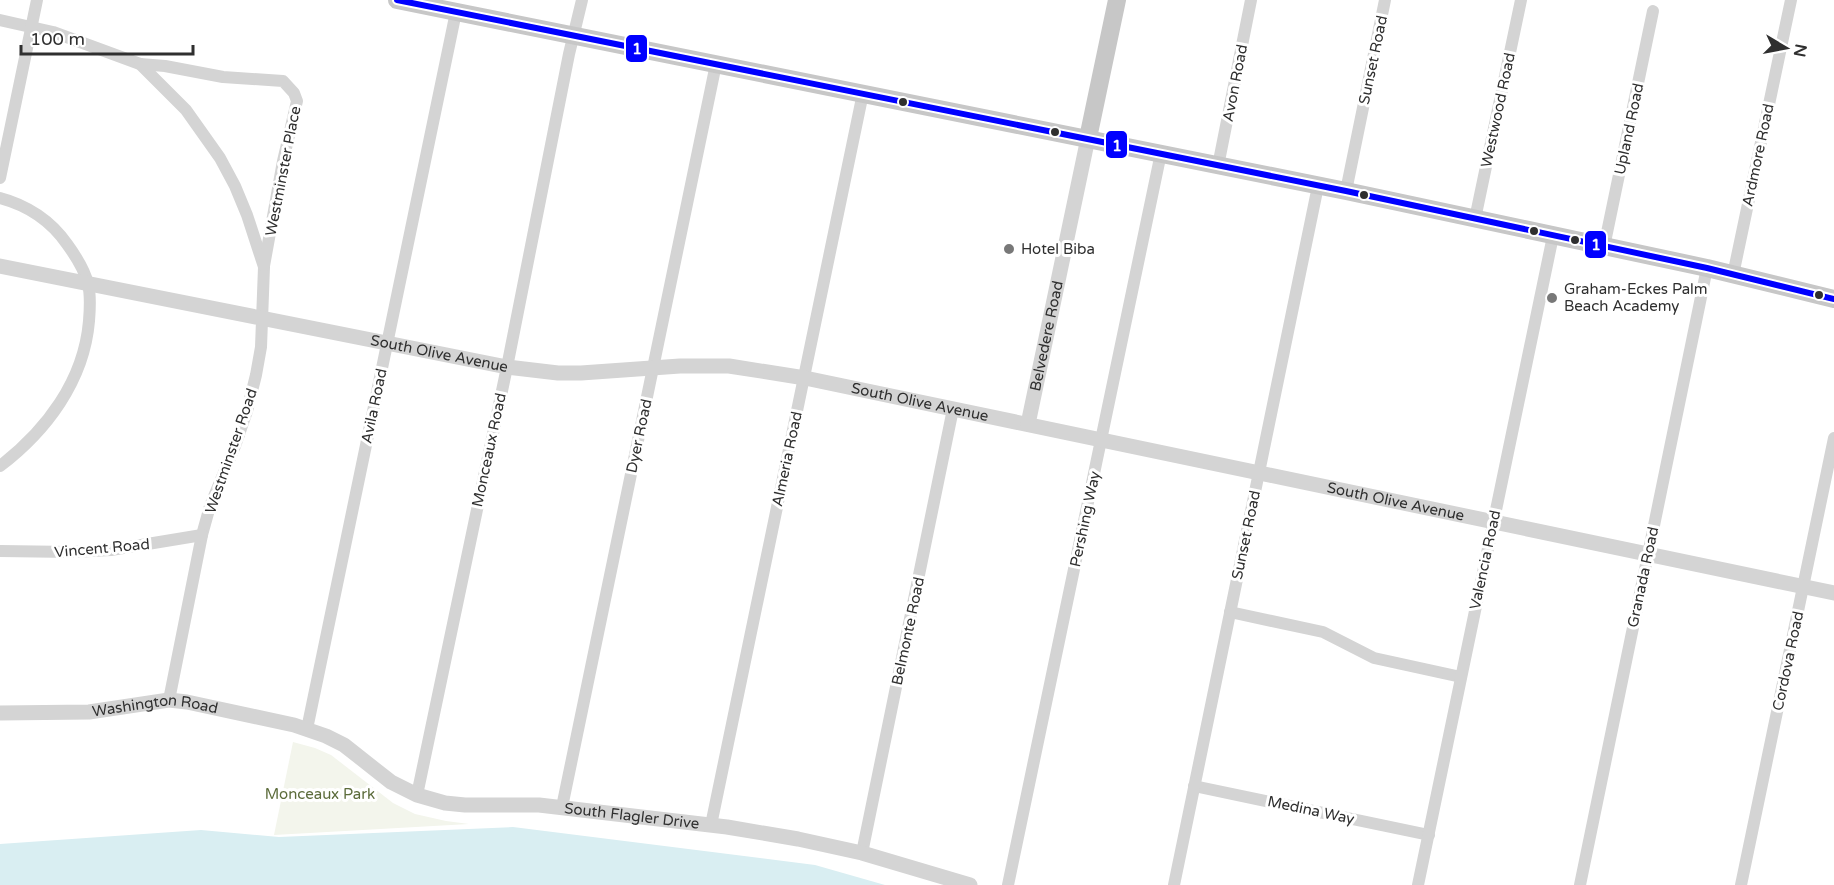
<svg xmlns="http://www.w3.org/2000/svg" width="1834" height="885" font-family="'Varela Round',sans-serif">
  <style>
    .green { fill: #f3f5ec }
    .water { fill: #d9eef2 }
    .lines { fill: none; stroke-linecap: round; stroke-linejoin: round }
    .minor { stroke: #d4d4d4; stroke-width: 12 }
    .tertiary { stroke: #d4d4d4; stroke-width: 15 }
    .primary { stroke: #c7c7c7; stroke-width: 18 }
    .bus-1-casing { stroke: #fff; stroke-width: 10 }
    .bus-1 { stroke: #00f; stroke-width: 6 }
    .bus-dot { fill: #2f2f2f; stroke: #fff; stroke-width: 2 }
    .poi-dot { fill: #787878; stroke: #fff; stroke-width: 2 }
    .labels { text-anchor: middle; stroke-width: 6; stroke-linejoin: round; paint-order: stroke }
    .street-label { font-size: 15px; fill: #2f2f2f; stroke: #fff }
    .poi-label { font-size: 15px; fill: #2f2f2f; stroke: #fff; text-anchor: start }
    .park-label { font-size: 15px; fill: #5c6c3b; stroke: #fff }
    .line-badge { stroke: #fff; stroke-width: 2 }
    .badge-label { font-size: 16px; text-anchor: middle; font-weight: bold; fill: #fff }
  </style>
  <rect width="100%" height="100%" fill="#fff"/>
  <path class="green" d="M 293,742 L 315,748 L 331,755 L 393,803 L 415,814 L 446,821 L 469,824 L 274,835 Z"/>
  <path class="water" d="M 513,827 L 815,865 L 885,885 L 0,885 L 0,844 L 201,830 L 279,837 Z"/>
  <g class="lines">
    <g class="minor">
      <path d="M 0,20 L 53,32 L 140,64 L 186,110 L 220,158 L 235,186 L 247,215 L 264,267 L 261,347 L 256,375 L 247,411 L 235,446 L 210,506 L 202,535 L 169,700"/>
      <path d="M 140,64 L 165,66 L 223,77 L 283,81 L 294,93 L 297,101 L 283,161 L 264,266"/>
      <path d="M 1218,166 L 1251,0"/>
      <path d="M 0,178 L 37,0"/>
      <path d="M 1346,191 L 1385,0"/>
      <path d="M 0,198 C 27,205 51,221 67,244 C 75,255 85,271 88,284 C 91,296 90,309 89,321 C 84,381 46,431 0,466"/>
      <path d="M 1475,219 L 1521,0"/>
      <path d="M 1604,247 L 1653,11"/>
      <path d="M 1733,275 L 1791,0"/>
      <path d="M 0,551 L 72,552 L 111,550 L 202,535"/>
      <path d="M 1230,612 L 1323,632 L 1374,658 L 1461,677"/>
      <path d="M 307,729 L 456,12"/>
      <path d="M 1194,786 L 1429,835"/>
      <path d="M 417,795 L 507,367 L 569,54 L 582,0"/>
      <path d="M 562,807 L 716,64"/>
      <path d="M 711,825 L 863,93"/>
      <path d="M 862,853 L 953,409"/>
      <path d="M 1008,885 L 1161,153"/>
      <path d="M 1174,885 L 1318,186"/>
      <path d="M 1418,885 L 1553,236"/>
      <path d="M 1580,885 L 1707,268"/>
      <path d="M 1741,885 L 1834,438"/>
    </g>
    <g class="tertiary">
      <path id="s1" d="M 0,266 L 507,367 L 558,373 L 581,373 L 680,366 L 729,366 L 805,378 L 1834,593"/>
      <path id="s2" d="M 1028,424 L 1088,138"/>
      <path id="s3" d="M 0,713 L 89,712 L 169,700 L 187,702 L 294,725 L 326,736 L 344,745 L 391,782 L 417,795 L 445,803 L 465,805 L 539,805 L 727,827 L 798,839 L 862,853 L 970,885"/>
    </g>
    <g class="primary">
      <path d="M 397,0 L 1346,191 L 1707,268 L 1834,299"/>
      <path d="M 1088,138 L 1117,0"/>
    </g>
    <g class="bus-1-casing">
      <path id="bus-1" d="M 397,0 L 1346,191 L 1707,268 L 1834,299"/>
    </g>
    <use href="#bus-1" class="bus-1"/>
  </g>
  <g class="bus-dot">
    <circle cx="903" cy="102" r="5"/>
    <circle cx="1055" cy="132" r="5"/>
    <circle cx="1364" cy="195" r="5"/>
    <circle cx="1534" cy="231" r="5"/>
    <circle cx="1575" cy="240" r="5"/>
    <circle cx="1819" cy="295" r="5"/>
  </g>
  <g class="poi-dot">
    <circle cx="1009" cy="249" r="6"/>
    <circle cx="1552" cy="298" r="6"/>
  </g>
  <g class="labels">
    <g class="street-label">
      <text transform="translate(1373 60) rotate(-78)" y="5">Sunset Road</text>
      <text transform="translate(1235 83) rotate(-79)" y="5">Avon Road</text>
      <text transform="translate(1498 110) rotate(-78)" y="5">Westwood Road</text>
      <text transform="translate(1629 129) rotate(-78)" y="5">Upland Road</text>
      <text transform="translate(1758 155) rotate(-78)" y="5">Ardmore Road</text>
      <text transform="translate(283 171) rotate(-79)" y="5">Westminster Place</text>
      <text dy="5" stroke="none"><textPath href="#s2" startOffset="90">Belvedere Road</textPath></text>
      <text dy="5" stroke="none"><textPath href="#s1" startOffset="448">South Olive Avenue</textPath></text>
      <text dy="5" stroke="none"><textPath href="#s1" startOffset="934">South Olive Avenue</textPath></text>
      <text transform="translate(374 406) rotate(-78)" y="5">Avila Road</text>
      <text transform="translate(639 436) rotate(-78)" y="5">Dyer Road</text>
      <text transform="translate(489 450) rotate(-78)" y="5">Monceaux Road</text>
      <text transform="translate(231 451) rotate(-71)" y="5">Westminster Road</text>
      <text transform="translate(787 459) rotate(-78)" y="5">Almeria Road</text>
      <text dy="5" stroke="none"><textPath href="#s1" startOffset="1420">South Olive Avenue</textPath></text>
      <text transform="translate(1085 519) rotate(-78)" y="5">Pershing Way</text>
      <text transform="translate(1246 535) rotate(-78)" y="5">Sunset Road</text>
      <text transform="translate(102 548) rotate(-5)" y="5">Vincent Road</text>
      <text transform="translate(1485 560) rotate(-78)" y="5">Valencia Road</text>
      <text transform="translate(1643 577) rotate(-78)" y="5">Granada Road</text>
      <text transform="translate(908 631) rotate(-78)" y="5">Belmonte Road</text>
      <text transform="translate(1788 661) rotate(-78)" y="5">Cordova Road</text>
      <text dy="5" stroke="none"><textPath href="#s3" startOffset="156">Washington Road</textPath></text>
      <text transform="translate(1311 810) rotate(12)" y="5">Medina Way</text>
      <text dy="5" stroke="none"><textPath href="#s3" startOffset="657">South Flagler Drive</textPath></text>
    </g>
    <g class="poi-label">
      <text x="1021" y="254">Hotel Biba</text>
      <text x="1564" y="294">Graham-Eckes Palm<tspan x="1564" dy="17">Beach Academy</tspan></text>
    </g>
    <g class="park-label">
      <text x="320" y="799">Monceaux Park</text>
    </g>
  </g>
  <g class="line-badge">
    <rect x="625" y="34" width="23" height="29" rx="6" fill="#00f"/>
    <rect x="1105" y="130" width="23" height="29" rx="6" fill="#00f"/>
    <rect x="1584" y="230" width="23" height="29" rx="6" fill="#00f"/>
  </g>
  <g class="badge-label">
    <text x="637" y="54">1</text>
    <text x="1117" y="151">1</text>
    <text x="1596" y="250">1</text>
  </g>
  <g transform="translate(1786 48) rotate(100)" stroke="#ffffff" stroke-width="4.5" paint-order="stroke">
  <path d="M0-4.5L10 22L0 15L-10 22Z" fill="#2f2f2f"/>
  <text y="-9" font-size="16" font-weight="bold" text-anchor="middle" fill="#2f2f2f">N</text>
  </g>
  <path d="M21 45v9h172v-9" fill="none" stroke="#2f2f2f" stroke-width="3"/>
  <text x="30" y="45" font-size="18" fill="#2f2f2f" stroke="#ffffff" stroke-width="4.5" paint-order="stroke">100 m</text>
</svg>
